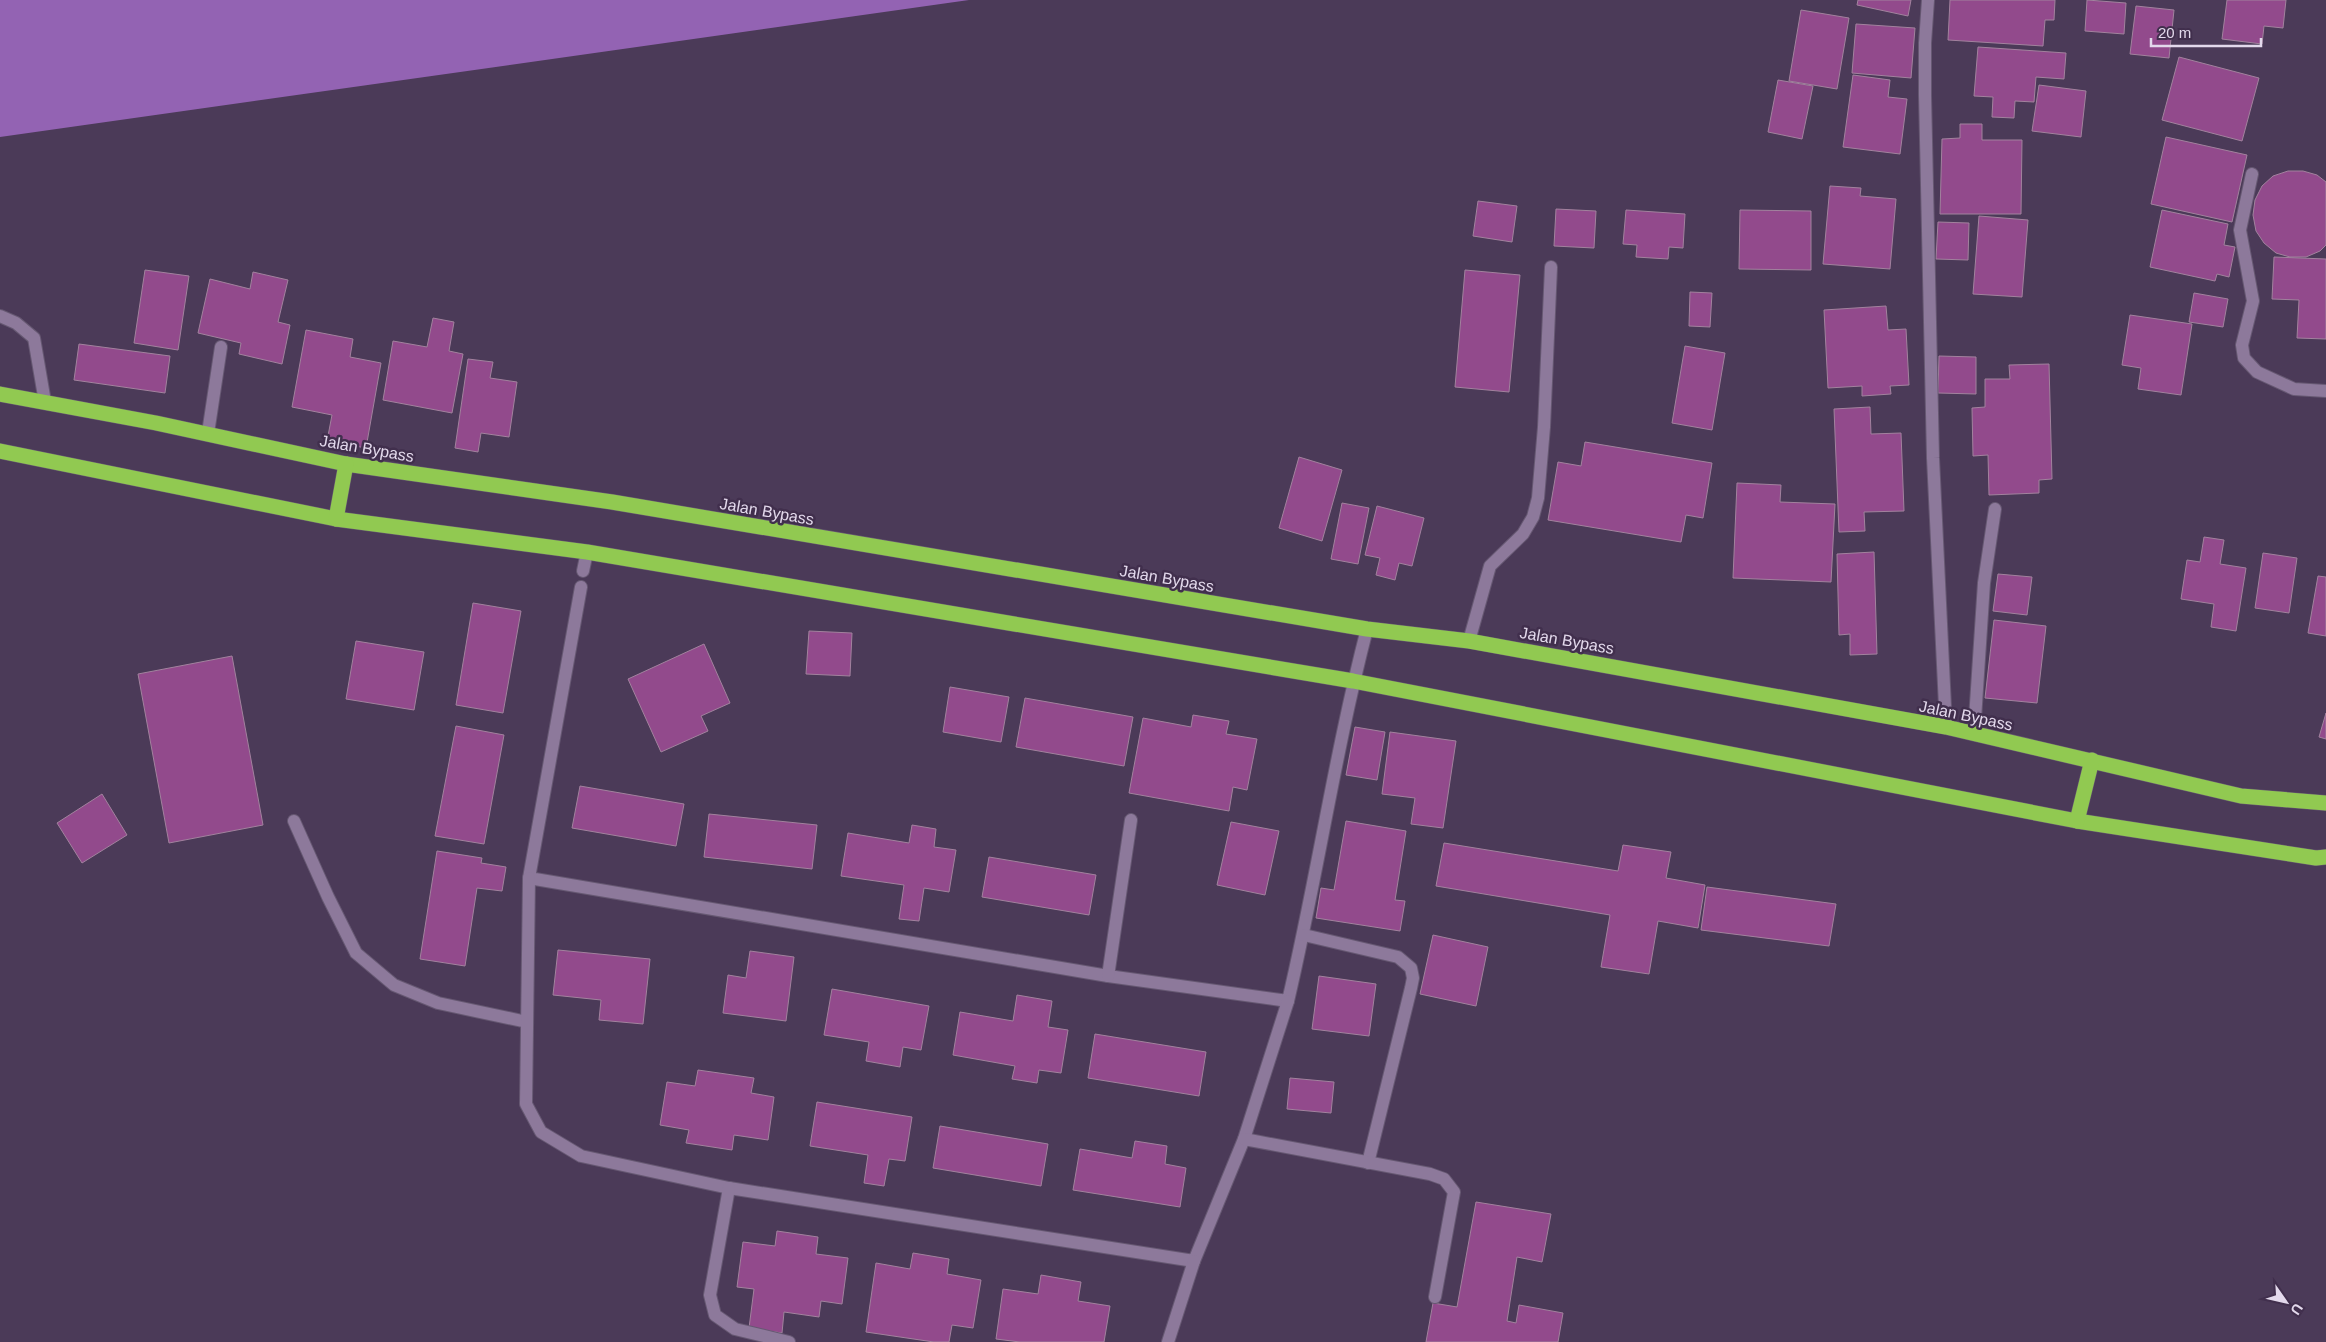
<svg xmlns="http://www.w3.org/2000/svg" width="2326" height="1342" font-family="Arial,sans-serif">
  <style>
    .forest { fill: #9363b3 }
    .building { fill: #924a8c; stroke: #a2829e }
    .lines { fill: none; stroke-linecap: round; stroke-linejoin: round }
    .minor-casing { stroke: #665872; stroke-width: 14 }
    .highway-casing { stroke: #665872; stroke-width: 16 }
    .minor { stroke: #8d799b; stroke-width: 12 }
    .highway { stroke: #91c951; stroke-width: 15 }
    .labels { text-anchor: middle; stroke-width: 5; stroke-linejoin: round; paint-order: stroke }
    .street-label { font-size: 16px; fill: #e3d9ec; stroke: #412f4d }
  </style>
  <rect width="100%" height="100%" fill="#4b3a58"/>
  <path class="forest" d="M 0,0 L 969,0 L 0,137 Z"/>
  <g class="building">
    <path d="M 1858,0 L 1911,0 L 1908,16 L 1857,5 Z"/>
    <path d="M 1950,0 L 2055,0 L 2054,20 L 2045,20 L 2043,46 L 1948,40 Z"/>
    <path d="M 2087,0 L 2126,3 L 2124,34 L 2085,31 Z"/>
    <path d="M 2227,0 L 2286,0 L 2283,28 L 2264,26 L 2262,44 L 2222,39 Z"/>
    <path d="M 2136,6 L 2174,10 L 2169,58 L 2130,54 Z"/>
    <path d="M 1801,10 L 1849,18 L 1837,89 L 1789,81 Z"/>
    <path d="M 1856,24 L 1915,28 L 1911,78 L 1852,73 Z"/>
    <path d="M 1978,47 L 2066,53 L 2064,79 L 2036,77 L 2034,102 L 2015,101 L 2014,118 L 1992,117 L 1993,97 L 1974,96 Z"/>
    <path d="M 2179,57 L 2259,78 L 2242,141 L 2162,120 Z"/>
    <path d="M 1853,75 L 1890,80 L 1888,97 L 1907,99 L 1900,154 L 1843,147 Z"/>
    <path d="M 1778,80 L 1813,86 L 1802,139 L 1768,132 Z"/>
    <path d="M 2039,85 L 2086,91 L 2081,137 L 2032,131 Z"/>
    <path d="M 1960,124 L 1982,124 L 1982,140 L 2022,140 L 2021,214 L 1940,214 L 1942,139 L 1960,138 Z"/>
    <path d="M 2166,137 L 2247,155 L 2232,222 L 2151,204 Z"/>
    <path d="M 2288,171 L 2303,171 L 2317,175 L 2326,182 L 2326,245 L 2320,251 L 2306,257 L 2290,257 L 2276,253 L 2264,243 L 2256,231 L 2253,215 L 2255,200 L 2262,186 L 2273,176 Z"/>
    <path d="M 1830,186 L 1861,188 L 1860,196 L 1896,199 L 1890,269 L 1823,264 Z"/>
    <path d="M 1478,201 L 1517,206 L 1512,242 L 1473,236 Z"/>
    <path d="M 1556,209 L 1596,211 L 1594,248 L 1554,246 Z"/>
    <path d="M 1626,210 L 1685,214 L 1683,248 L 1669,247 L 1668,259 L 1636,257 L 1637,245 L 1623,244 Z"/>
    <path d="M 1740,210 L 1811,211 L 1811,270 L 1739,269 Z"/>
    <path d="M 2162,210 L 2228,224 L 2224,245 L 2235,247 L 2229,277 L 2217,274 L 2215,281 L 2150,267 Z"/>
    <path d="M 1979,216 L 2028,220 L 2022,297 L 1973,294 Z"/>
    <path d="M 1938,222 L 1969,223 L 1968,260 L 1936,259 Z"/>
    <path d="M 2274,257 L 2326,259 L 2326,339 L 2297,338 L 2299,300 L 2272,299 Z"/>
    <path d="M 145,270 L 189,276 L 178,350 L 134,343 Z"/>
    <path d="M 1465,270 L 1520,275 L 1509,392 L 1455,387 Z"/>
    <path d="M 253,272 L 288,280 L 278,322 L 290,325 L 282,364 L 239,354 L 241,343 L 198,333 L 210,279 L 250,289 Z"/>
    <path d="M 1690,292 L 1712,293 L 1710,327 L 1689,326 Z"/>
    <path d="M 2194,293 L 2228,299 L 2223,327 L 2189,322 Z"/>
    <path d="M 1886,306 L 1888,330 L 1906,329 L 1909,385 L 1890,386 L 1891,394 L 1862,396 L 1862,386 L 1828,388 L 1824,310 Z"/>
    <path d="M 2130,315 L 2192,324 L 2181,395 L 2138,389 L 2141,368 L 2122,365 Z"/>
    <path d="M 433,318 L 454,322 L 449,351 L 463,354 L 452,413 L 383,400 L 393,341 L 427,347 Z"/>
    <path d="M 306,330 L 353,339 L 350,357 L 381,363 L 366,448 L 327,441 L 332,415 L 292,407 Z"/>
    <path d="M 79,344 L 170,356 L 165,393 L 74,380 Z"/>
    <path d="M 1685,346 L 1725,353 L 1712,430 L 1672,423 Z"/>
    <path d="M 1939,356 L 1976,357 L 1976,394 L 1938,393 Z"/>
    <path d="M 468,359 L 493,362 L 490,378 L 517,382 L 509,437 L 481,433 L 478,452 L 455,448 Z"/>
    <path d="M 2049,364 L 2052,479 L 2039,480 L 2039,493 L 1989,495 L 1988,455 L 1973,456 L 1972,408 L 1985,407 L 1985,379 L 2010,379 L 2009,365 Z"/>
    <path d="M 1870,407 L 1871,434 L 1901,433 L 1904,511 L 1864,512 L 1865,531 L 1839,532 L 1834,409 Z"/>
    <path d="M 1585,442 L 1712,463 L 1703,518 L 1686,515 L 1681,542 L 1548,520 L 1558,462 L 1581,466 Z"/>
    <path d="M 1299,457 L 1342,470 L 1322,541 L 1279,528 Z"/>
    <path d="M 1737,483 L 1781,485 L 1780,502 L 1835,504 L 1831,582 L 1733,578 Z"/>
    <path d="M 1342,503 L 1369,508 L 1358,564 L 1331,559 Z"/>
    <path d="M 1377,506 L 1424,518 L 1412,566 L 1399,563 L 1395,580 L 1376,575 L 1380,558 L 1365,555 Z"/>
    <path d="M 2204,537 L 2224,540 L 2220,564 L 2246,568 L 2236,631 L 2211,627 L 2214,604 L 2181,599 L 2187,560 L 2200,562 Z"/>
    <path d="M 1874,552 L 1877,654 L 1850,655 L 1850,634 L 1839,635 L 1837,554 Z"/>
    <path d="M 2263,553 L 2297,558 L 2289,613 L 2255,608 Z"/>
    <path d="M 1998,574 L 2032,577 L 2027,615 L 1993,611 Z"/>
    <path d="M 2318,576 L 2326,577 L 2326,636 L 2308,633 Z"/>
    <path d="M 473,603 L 521,611 L 503,713 L 456,705 Z"/>
    <path d="M 1994,620 L 2046,626 L 2037,703 L 1985,698 Z"/>
    <path d="M 809,631 L 852,633 L 850,676 L 806,674 Z"/>
    <path d="M 356,641 L 424,652 L 414,710 L 346,699 Z"/>
    <path d="M 704,644 L 730,703 L 701,716 L 708,731 L 661,752 L 628,679 Z"/>
    <path d="M 232,656 L 263,825 L 169,843 L 138,674 Z"/>
    <path d="M 950,687 L 1009,697 L 1001,742 L 943,732 Z"/>
    <path d="M 1025,698 L 1133,717 L 1124,766 L 1016,747 Z"/>
    <path d="M 2326,713 L 2326,739 L 2319,737 Z"/>
    <path d="M 1193,715 L 1229,721 L 1226,734 L 1257,739 L 1247,790 L 1233,787 L 1229,811 L 1129,793 L 1143,718 L 1191,727 Z"/>
    <path d="M 456,726 L 504,735 L 484,844 L 435,836 Z"/>
    <path d="M 1355,727 L 1385,732 L 1377,780 L 1346,775 Z"/>
    <path d="M 1390,732 L 1456,741 L 1443,828 L 1411,824 L 1415,798 L 1382,794 Z"/>
    <path d="M 580,786 L 684,804 L 676,846 L 572,828 Z"/>
    <path d="M 102,794 L 127,835 L 82,863 L 57,823 Z"/>
    <path d="M 709,814 L 817,825 L 812,869 L 704,857 Z"/>
    <path d="M 1346,821 L 1406,831 L 1395,900 L 1405,901 L 1400,931 L 1316,918 L 1321,888 L 1334,890 Z"/>
    <path d="M 1231,822 L 1279,831 L 1265,895 L 1217,885 Z"/>
    <path d="M 912,825 L 936,829 L 934,847 L 956,850 L 949,892 L 924,888 L 919,921 L 899,919 L 904,885 L 841,876 L 848,833 L 909,843 Z"/>
    <path d="M 1444,843 L 1618,871 L 1623,845 L 1671,852 L 1666,878 L 1705,885 L 1698,928 L 1658,921 L 1649,974 L 1601,967 L 1610,915 L 1436,886 Z"/>
    <path d="M 437,851 L 482,858 L 481,863 L 506,867 L 502,891 L 477,888 L 465,966 L 420,959 Z"/>
    <path d="M 989,857 L 1096,875 L 1089,915 L 982,897 Z"/>
    <path d="M 1707,887 L 1836,904 L 1829,946 L 1701,930 Z"/>
    <path d="M 1433,935 L 1488,947 L 1476,1006 L 1420,994 Z"/>
    <path d="M 558,950 L 650,959 L 643,1024 L 599,1020 L 601,1000 L 553,995 Z"/>
    <path d="M 750,951 L 794,957 L 786,1021 L 723,1013 L 728,975 L 746,978 Z"/>
    <path d="M 1319,976 L 1376,984 L 1369,1036 L 1312,1029 Z"/>
    <path d="M 832,989 L 929,1006 L 921,1050 L 903,1047 L 900,1067 L 866,1061 L 869,1042 L 824,1035 Z"/>
    <path d="M 1017,995 L 1052,1001 L 1048,1027 L 1068,1030 L 1061,1073 L 1039,1070 L 1037,1083 L 1012,1079 L 1015,1066 L 953,1055 L 960,1012 L 1013,1021 Z"/>
    <path d="M 1095,1034 L 1206,1052 L 1199,1096 L 1088,1078 Z"/>
    <path d="M 698,1070 L 754,1078 L 751,1093 L 774,1097 L 768,1140 L 734,1135 L 732,1150 L 686,1143 L 689,1130 L 660,1125 L 667,1082 L 695,1086 Z"/>
    <path d="M 1290,1078 L 1334,1082 L 1331,1113 L 1287,1109 Z"/>
    <path d="M 817,1102 L 912,1117 L 905,1161 L 889,1159 L 884,1186 L 864,1183 L 868,1155 L 810,1146 Z"/>
    <path d="M 940,1126 L 1048,1144 L 1041,1186 L 933,1168 Z"/>
    <path d="M 1135,1141 L 1167,1146 L 1165,1164 L 1186,1168 L 1180,1207 L 1073,1190 L 1080,1149 L 1132,1158 Z"/>
    <path d="M 1476,1202 L 1551,1214 L 1542,1262 L 1517,1257 L 1507,1321 L 1516,1323 L 1519,1305 L 1563,1313 L 1558,1342 L 1426,1342 L 1433,1303 L 1457,1307 Z"/>
    <path d="M 777,1231 L 818,1237 L 816,1254 L 848,1258 L 842,1304 L 821,1301 L 819,1317 L 784,1312 L 782,1333 L 749,1328 L 754,1289 L 737,1287 L 743,1242 L 775,1246 Z"/>
    <path d="M 913,1253 L 949,1259 L 947,1274 L 981,1280 L 973,1328 L 952,1325 L 949,1342 L 934,1342 L 866,1332 L 876,1263 L 910,1269 Z"/>
    <path d="M 1041,1275 L 1081,1282 L 1078,1301 L 1110,1306 L 1104,1342 L 1020,1342 L 996,1339 L 1003,1289 L 1038,1294 Z"/>
  </g>
  <g class="lines">
    <g class="minor-casing">
      <g id="minor">
        <path d="M 1928,0 L 1925,43 L 1925,95 L 1933,458 L 1946,727"/>
        <path d="M 2252,174 L 2240,230 L 2253,301 L 2242,345 L 2244,358 L 2257,372 L 2294,389 L 2326,391"/>
        <path d="M 0,316 L 16,323 L 34,338 L 45,402"/>
        <path d="M 208,433 L 221,347"/>
        <path d="M 583,571 L 587,552"/>
        <path d="M 581,587 L 529,878 L 1108,976 L 1288,1001 C 1317,878 1335,752 1367,629"/>
        <path d="M 1469,641 L 1490,566 L 1523,534 L 1533,517 L 1538,498 L 1544,427 L 1551,267"/>
        <path d="M 1974,734 L 1984,583 L 1995,509"/>
        <path d="M 294,821 L 328,897 L 356,953 L 394,985 L 438,1003 L 527,1022"/>
        <path d="M 529,878 L 526,1104 L 541,1132 L 581,1156 L 729,1188 L 1194,1261 L 1244,1139 L 1288,1001"/>
        <path d="M 1304,935 L 1398,957 L 1411,968 L 1413,978 L 1411,988 L 1368,1163"/>
        <path d="M 1108,976 L 1131,820"/>
        <path d="M 1244,1139 L 1430,1174 L 1444,1179 L 1454,1192 L 1435,1297"/>
        <path d="M 729,1188 L 710,1295 L 715,1315 L 735,1329 L 789,1342"/>
        <path d="M 1168,1342 L 1194,1261"/>
      </g>
    </g>
    <g class="highway-casing">
      <g id="highway">
        <path d="M 0,394 L 156,423 L 346,464 L 612,502 L 1367,629 L 1469,641 L 1946,727 L 2241,796 L 2326,803"/>
        <path d="M 0,451 L 336,519 L 587,552 L 1353,681 L 2077,821 L 2316,858 L 2326,857"/>
        <path d="M 336,519 L 346,464"/>
        <path d="M 2077,821 L 2092,760"/>
      </g>
    </g>
    <use href="#minor" class="minor"/>
    <use href="#highway" class="highway"/>
  </g>
  <g class="labels">
    <g class="street-label">
      <text transform="translate(367 448) rotate(10)" y="6">Jalan Bypass</text>
      <text transform="translate(767 511) rotate(10)" y="6">Jalan Bypass</text>
      <text transform="translate(1167 578) rotate(10)" y="6">Jalan Bypass</text>
      <text transform="translate(1567 640) rotate(10)" y="6">Jalan Bypass</text>
      <text transform="translate(1966 715) rotate(12)" y="6">Jalan Bypass</text>
    </g>
  </g>
  <g transform="translate(2286 1302) rotate(124)" stroke="#412f4d" stroke-width="4" paint-order="stroke">
  <path d="M0-4L9 19L0 12L-9 19Z" fill="#e3d9ec"/>
  <text y="-8" font-size="14" font-weight="bold" text-anchor="middle" fill="#e3d9ec">U</text>
  </g>
  <path d="M2151 38v8h110v-8" fill="none" stroke="#e3d9ec" stroke-width="2.5"/>
  <text x="2158" y="38" font-size="15" fill="#e3d9ec" stroke="#412f4d" stroke-width="4" paint-order="stroke">20 m</text>
</svg>
